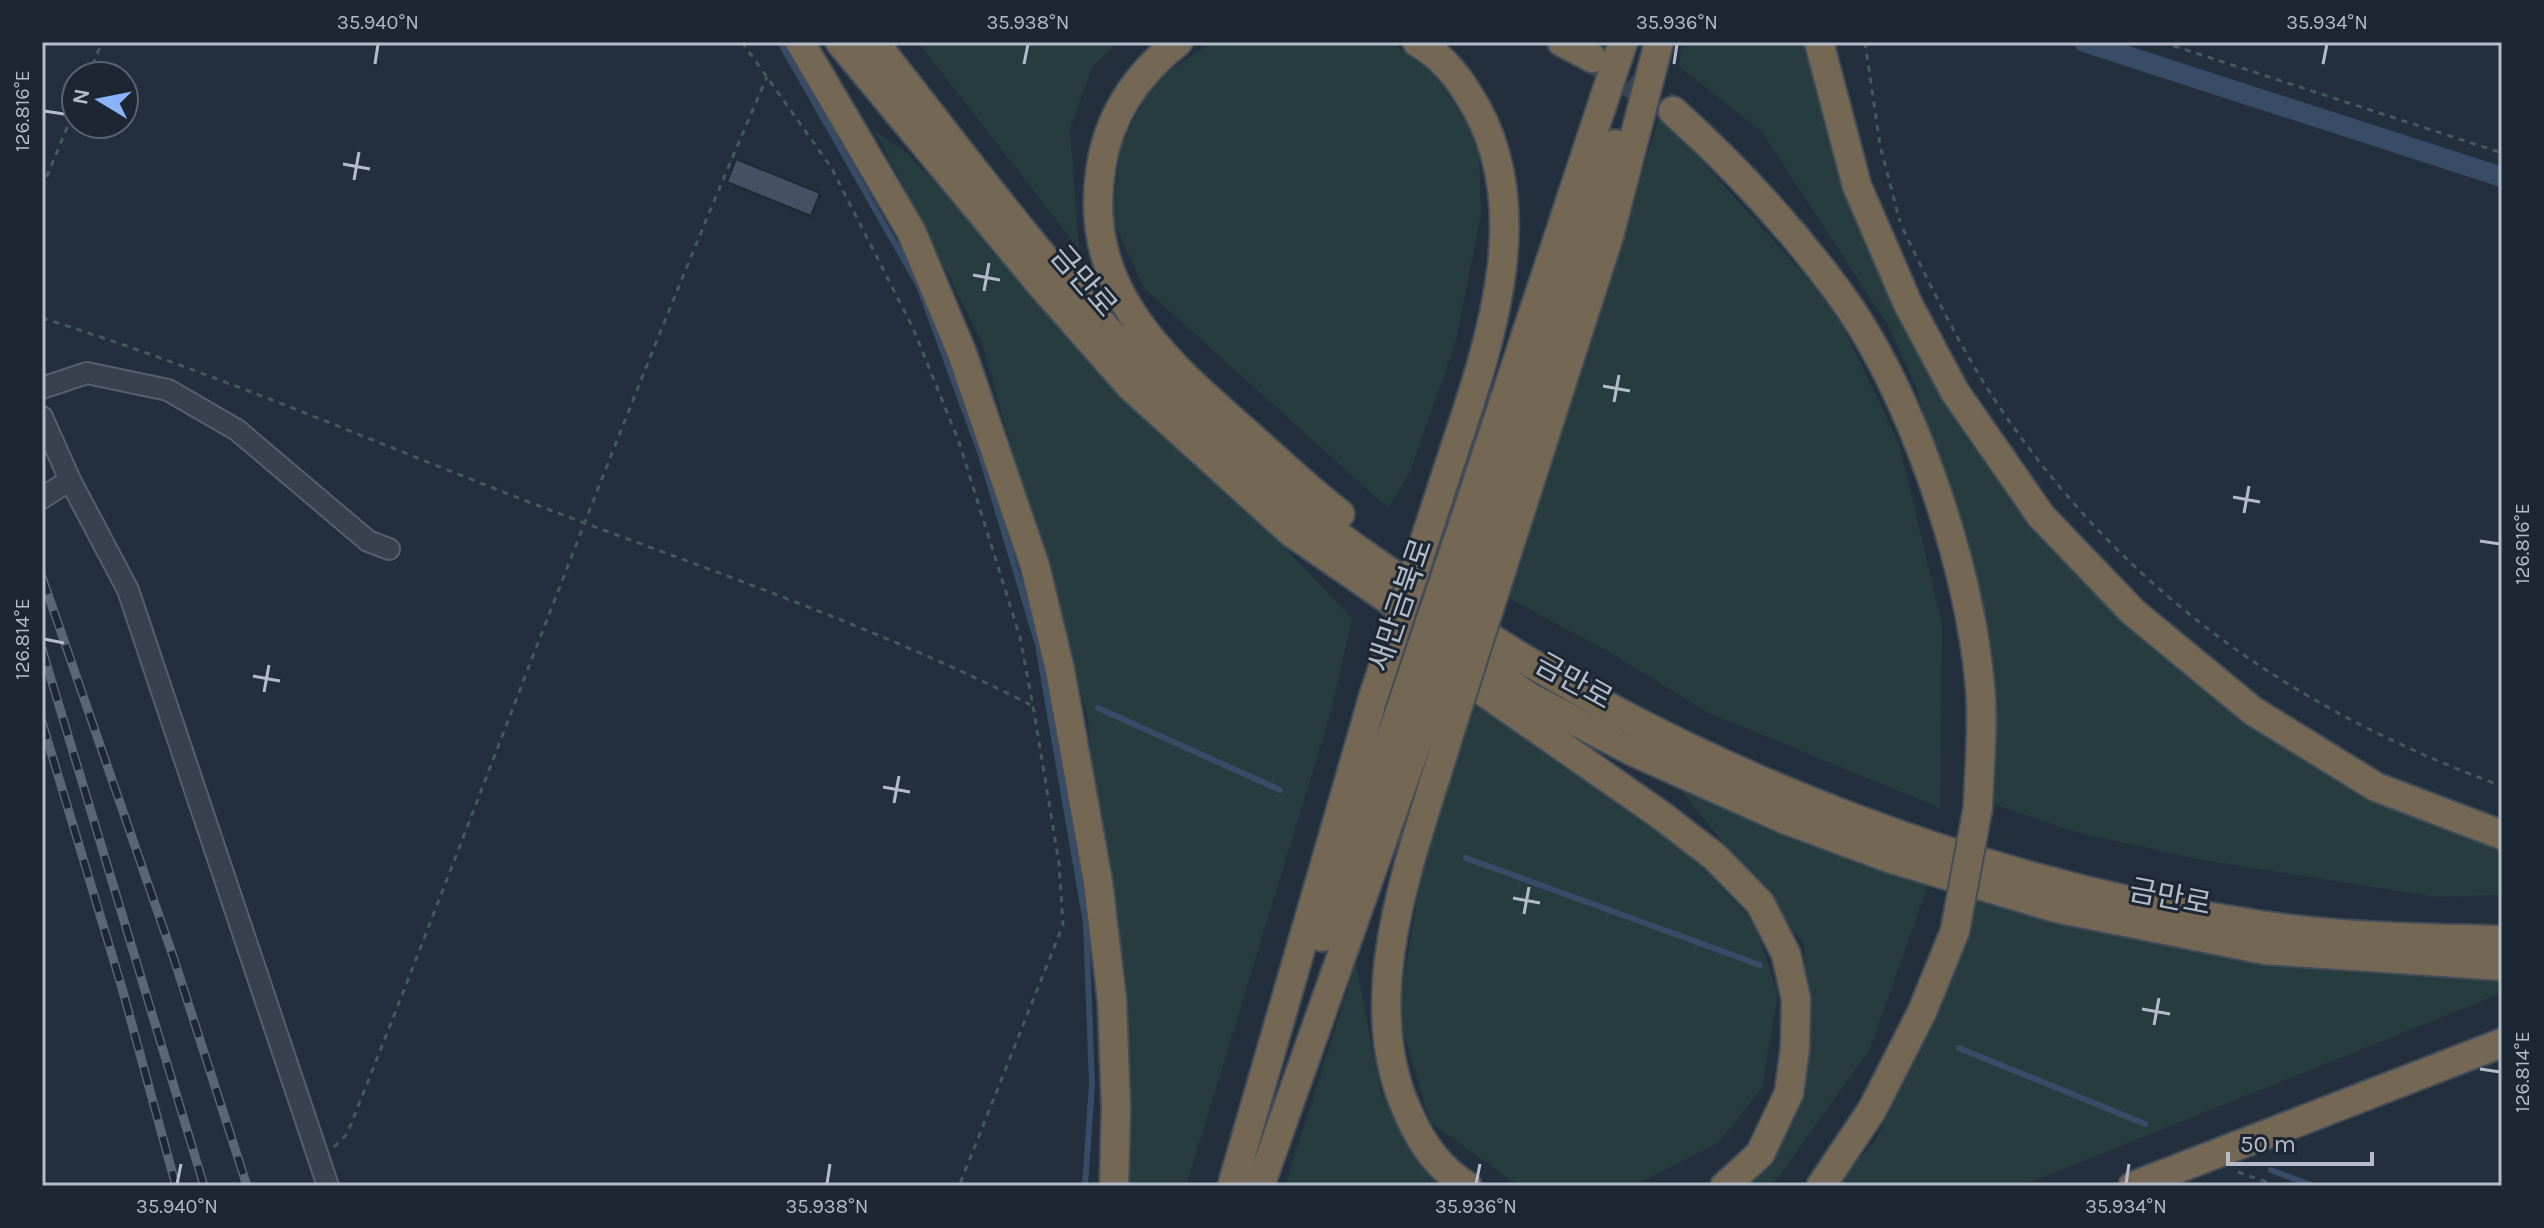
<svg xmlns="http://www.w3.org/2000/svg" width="2544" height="1228" font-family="Karla,'Noto Sans KR',sans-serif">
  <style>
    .green { fill: #263c3f }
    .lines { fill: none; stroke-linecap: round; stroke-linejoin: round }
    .stream { stroke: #394c67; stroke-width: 6 }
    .canal { stroke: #394c67; stroke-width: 20 }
    .building { fill: #455162; stroke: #1f2835; stroke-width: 2 }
    .highway-tunnel { stroke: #3a4453; stroke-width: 28; stroke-dasharray: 28 14; stroke-linecap: butt }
    .minor-casing { stroke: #565f6c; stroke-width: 24 }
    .highway-casing { stroke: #434c59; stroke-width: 32 }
    .path { stroke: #44595c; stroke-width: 3; stroke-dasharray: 6 6; stroke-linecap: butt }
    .minor { stroke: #38414e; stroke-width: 20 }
    .highway { stroke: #746855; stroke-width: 28 }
    .rail-casing { stroke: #5a6575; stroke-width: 9 }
    .rail { stroke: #1d2633; stroke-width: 6; stroke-dasharray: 18; stroke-linecap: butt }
    .highway-bridge-casing { stroke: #434c59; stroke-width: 32; stroke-linecap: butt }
    .highway-bridge { stroke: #746855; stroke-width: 28 }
    .ticks { fill: none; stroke: #b4bcc9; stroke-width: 3 }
    .labels { text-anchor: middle; stroke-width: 6; stroke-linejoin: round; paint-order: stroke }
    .street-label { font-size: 30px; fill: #b4bcc9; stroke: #1d2633 }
    .neatline { fill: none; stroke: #b4bcc9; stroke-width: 3 }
    .ticks-label { font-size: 20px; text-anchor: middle; fill: #b4bcc9 }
  </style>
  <rect width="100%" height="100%" fill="#242f3e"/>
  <g class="green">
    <path d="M 918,42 L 1117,42 L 1092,68 L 1070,129 L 1079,249 Z"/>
    <path d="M 1213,42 L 1391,42 L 1435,75 L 1479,141 L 1481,215 L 1456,341 L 1410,472 L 1388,508 L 1144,288 L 1112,218 L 1121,145 L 1154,80 Z"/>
    <path d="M 1683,42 L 1809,42 L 1970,435 L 2129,629 L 2292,751 L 2424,821 L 2502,843 L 2502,895 L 2436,897 L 2197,859 L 2071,831 L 1993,804 L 1991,681 L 1917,390 L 1889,327 L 1762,132 L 1678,66 Z"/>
    <path d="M 1660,115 L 1833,306 L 1899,443 L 1942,623 L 1940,808 L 1709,713 L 1607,651 L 1507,597 Z"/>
    <path d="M 875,131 L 908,154 L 1352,618 L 1331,712 L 1186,1186 L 1123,1186 L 1131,1090 L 1087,714 L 981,340 Z"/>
    <path d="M 1475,703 L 1528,735 L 1678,842 L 1754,922 L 1778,993 L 1762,1088 L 1718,1143 L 1633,1186 L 1519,1186 L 1430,1122 L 1398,1013 L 1423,865 Z"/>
    <path d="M 1678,786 L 1928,885 L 1870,1049 L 1772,1186 L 1743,1186 L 1808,1031 L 1804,944 Z"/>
    <path d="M 1973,899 L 2298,966 L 2502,977 L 2502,993 L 2021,1186 L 1833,1186 L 1875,1141 L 1956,970 Z"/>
    <path d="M 1356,963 L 1381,1094 L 1440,1186 L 1285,1186 Z"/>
  </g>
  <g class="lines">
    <g class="stream">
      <path d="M 780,42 L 919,286 L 981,455 L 1038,645 L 1086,923 L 1092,1084 L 1085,1186"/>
      <path d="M 1098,708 L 1280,790"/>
      <path d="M 1466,858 L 1760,965"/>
      <path d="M 1959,1048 L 2145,1124"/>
      <path d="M 2271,1170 L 2313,1186"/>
    </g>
    <path class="canal" d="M 2084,42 L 2502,177"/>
  </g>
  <path class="building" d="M 736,159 L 820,193 L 811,216 L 727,182 Z"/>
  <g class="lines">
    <path class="highway-tunnel" d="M 1593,59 L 1673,111"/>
    <g class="minor-casing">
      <g id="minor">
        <path d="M 42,388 L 87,373 L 168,390 L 237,430 L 368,541 L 389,549"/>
        <path d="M 42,417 L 70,480 L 128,590 L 328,1186"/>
        <path d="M 42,498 L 70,480"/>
      </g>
    </g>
    <g class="highway-casing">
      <g id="highway">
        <path d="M 800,42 L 911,231 L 962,353 L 1035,566 L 1060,670 L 1098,882 L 1112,1000 L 1116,1107 L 1114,1186"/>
        <path d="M 840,42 L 1042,286 L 1131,387 L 1291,532 L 1531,698 L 1634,752 L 1784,819 L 1892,859 L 2056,908 L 2265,950 L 2502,966"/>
        <path d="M 874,42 C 958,148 1038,259 1132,356 C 1220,448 1321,528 1427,597"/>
        <path d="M 1178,42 C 1137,74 1109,115 1101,167 C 1082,286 1158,355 1239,426 C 1272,455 1305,487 1340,514"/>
        <path d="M 1417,42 C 1438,54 1456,74 1468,94 C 1548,216 1477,375 1438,500"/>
        <path d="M 1562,42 L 1592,58"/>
        <path d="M 1819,42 L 1857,186 L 1908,304 L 1955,392 L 2041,516 L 2133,612 L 2253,711 L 2376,787 L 2502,835"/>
        <path d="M 1673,111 C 1733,165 1789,225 1837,290 C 1911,389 1969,563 1980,686 C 1984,725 1979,768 1978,807"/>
        <path d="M 1467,513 L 1623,42"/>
        <path d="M 1491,523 L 1615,144"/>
        <path d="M 1515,528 L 1609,236 L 1659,42"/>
        <path d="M 1462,620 C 1699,775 1980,883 2260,925 C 2340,937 2421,938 2502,940"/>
        <path d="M 1450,668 L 1662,816 L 1715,857 L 1760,903 L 1786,954 L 1796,999 L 1795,1048 L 1789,1093 L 1760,1154 L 1725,1186"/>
        <path d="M 1449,734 C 1414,852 1352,998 1410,1117 C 1422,1144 1441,1170 1467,1186"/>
        <path d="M 1322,937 L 1399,714"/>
        <path d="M 1232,1186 L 1373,698"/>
        <path d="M 1260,1186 L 1424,723"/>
        <path d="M 1821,1186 L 1872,1110 L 1922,1012 L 1955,931"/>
        <path d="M 2133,1186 L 2502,1043"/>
      </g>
    </g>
    <g class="path">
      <path d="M 742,42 L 831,167 L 913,328 L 959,442 L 1020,637 L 1033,706 L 1059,863 L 1063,925 L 959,1186"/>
      <path d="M 1865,42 L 1880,145 L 1900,222"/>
      <path d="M 2162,42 L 2502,153"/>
      <path d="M 88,76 L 102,42"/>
      <path d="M 42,188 L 76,106"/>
      <path d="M 1903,229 C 1936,297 1968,364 2012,425 C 2137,601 2301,713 2502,786"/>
      <path d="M 42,318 C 209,370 371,441 534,504 C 700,567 876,626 1033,706"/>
      <path d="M 334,1147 L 347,1134 C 488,782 616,424 767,77"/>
      <path d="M 2238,1172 L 2278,1186"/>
    </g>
    <use href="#minor" class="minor"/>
    <use href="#highway" class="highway"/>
    <g class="rail-casing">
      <g id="rail">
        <path d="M 42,577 L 174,959 L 247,1186"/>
        <path d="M 42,649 L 204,1186"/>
        <path d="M 42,722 L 122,988 L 176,1186"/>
      </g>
    </g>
    <use href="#rail" class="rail"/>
    <g class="highway-bridge-casing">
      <g id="highway-bridge">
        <path d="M 1373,698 L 1438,500"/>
        <path d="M 1399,714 L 1467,513"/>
        <path d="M 1424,723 L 1491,523"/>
        <path d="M 1449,734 L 1515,528"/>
        <path d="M 1955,931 L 1978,807"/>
      </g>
    </g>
    <use href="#highway-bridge" class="highway-bridge"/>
  </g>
  <path class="ticks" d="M 375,64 L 378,44M 1024,64 L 1028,44M 1674,64 L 1677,44M 2323,64 L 2327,44M 44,111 L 64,114M 343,164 L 370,169M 354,180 L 359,152M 973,275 L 1000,280M 984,291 L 989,263M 1603,386 L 1630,391M 1614,402 L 1619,375M 2233,497 L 2260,502M 2244,513 L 2249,486M 2480,541 L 2500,544M 44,639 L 64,643M 253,676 L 280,681M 264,692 L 269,665M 883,787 L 910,792M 894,803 L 899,776M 1513,898 L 1540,903M 1524,914 L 1529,887M 2142,1009 L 2170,1014M 2154,1025 L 2159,998M 2480,1069 L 2500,1072M 177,1184 L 181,1164M 827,1184 L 830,1164M 1476,1184 L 1480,1164M 2126,1184 L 2129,1164"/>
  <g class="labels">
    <g class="street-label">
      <text transform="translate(1084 281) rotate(49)" y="10">금만로</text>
      <text transform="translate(1400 605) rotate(-71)" y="10">새만금북로</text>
      <text transform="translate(1574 681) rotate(29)" y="10">금만로</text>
      <text transform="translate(2170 897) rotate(11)" y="10">금만로</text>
    </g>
  </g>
  <rect width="2544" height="1228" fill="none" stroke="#1d2633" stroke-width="88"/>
  <g transform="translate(100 100) rotate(280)"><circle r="38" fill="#1d2633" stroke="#59626f" stroke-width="2"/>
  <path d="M0-6L14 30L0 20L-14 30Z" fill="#8ab4f8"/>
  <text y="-12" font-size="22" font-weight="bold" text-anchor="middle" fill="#b4bcc9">N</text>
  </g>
  <path d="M2228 1152v12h144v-12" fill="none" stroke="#b4bcc9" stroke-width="4"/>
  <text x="2240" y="1152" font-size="24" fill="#b4bcc9" stroke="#1d2633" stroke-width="6" paint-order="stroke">50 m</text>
  <rect x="44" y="44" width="2456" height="1140" class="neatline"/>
  <g class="ticks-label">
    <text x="378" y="29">35.940°N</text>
    <text x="1028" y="29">35.938°N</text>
    <text x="1677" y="29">35.936°N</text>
    <text x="2327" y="29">35.934°N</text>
    <text transform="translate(22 111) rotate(-90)" y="7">126.816°E</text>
    <text transform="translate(2522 544) rotate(-90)" y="7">126.816°E</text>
    <text transform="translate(22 639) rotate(-90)" y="7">126.814°E</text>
    <text transform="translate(2522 1072) rotate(-90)" y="7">126.814°E</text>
    <text x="177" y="1213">35.940°N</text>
    <text x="827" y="1213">35.938°N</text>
    <text x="1476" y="1213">35.936°N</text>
    <text x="2126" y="1213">35.934°N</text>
  </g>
</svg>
